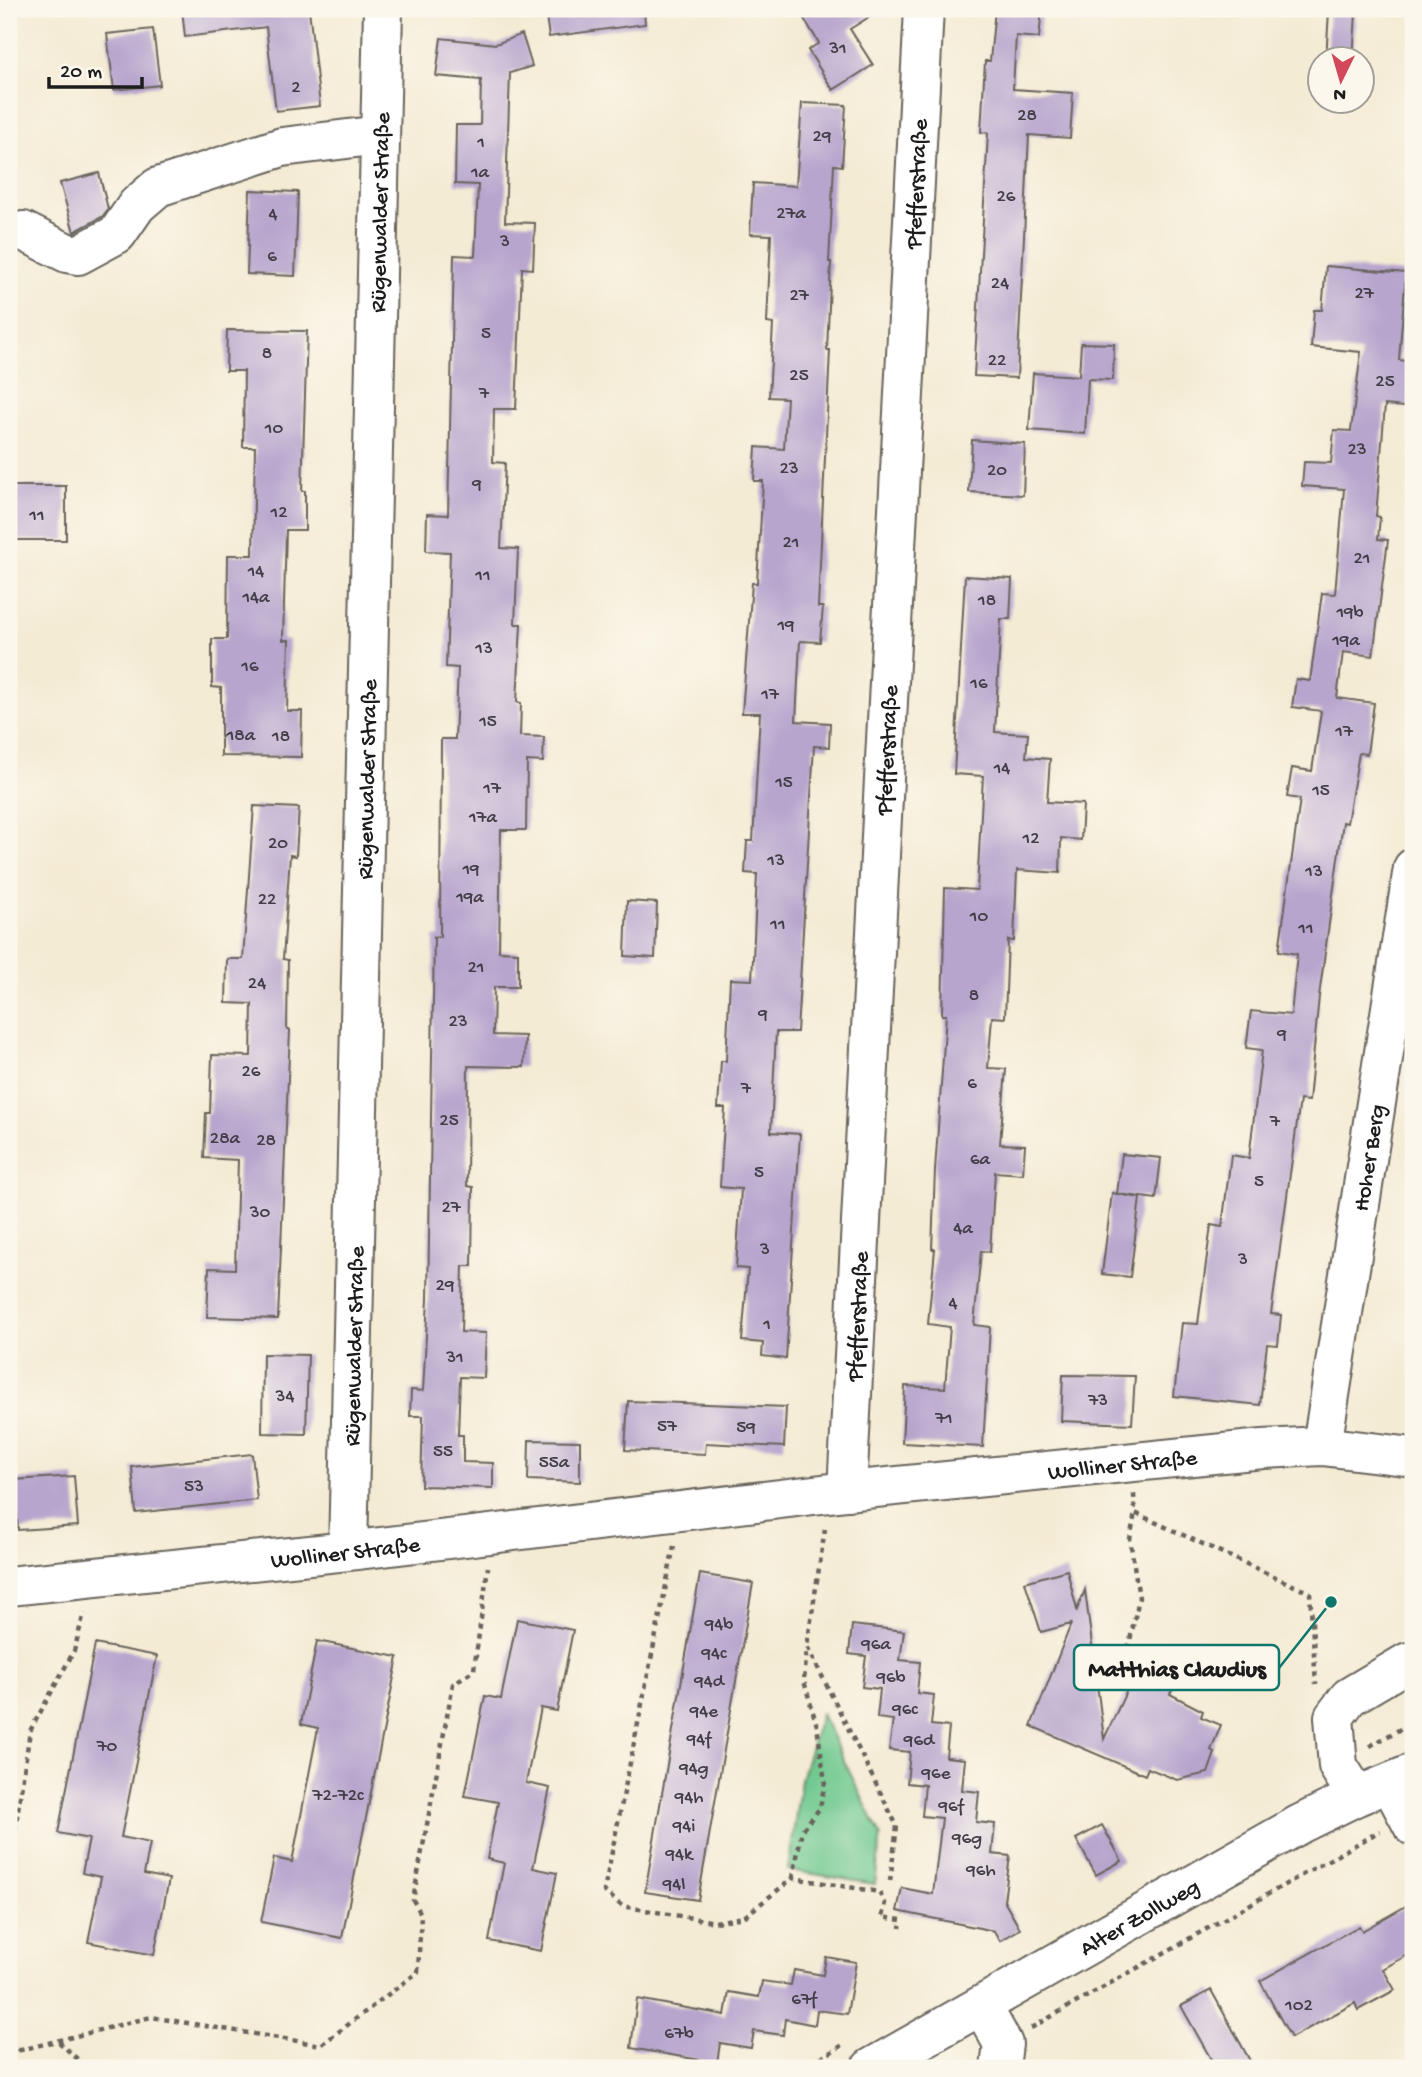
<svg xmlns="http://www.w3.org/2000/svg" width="1422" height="2077" font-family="'Gochi Hand',sans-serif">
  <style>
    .green { fill: #71c98f; stroke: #467256; stroke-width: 2 }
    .building { fill: #b7a5cd }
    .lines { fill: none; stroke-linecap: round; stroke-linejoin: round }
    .minor-casing { stroke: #68645c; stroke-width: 42 }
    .path { stroke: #68645c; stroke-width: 4.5; stroke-dasharray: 5 5; stroke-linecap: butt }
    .minor { stroke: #fff; stroke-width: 38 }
    .labels { text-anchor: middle; stroke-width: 5; stroke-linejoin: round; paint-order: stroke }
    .number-label { font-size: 19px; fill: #433e48 }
    .street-label { font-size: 23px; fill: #1c1c1c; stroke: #fbf7ec }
    .leader { fill: none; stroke: #0f766e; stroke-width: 2.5 }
    .callout-dot { fill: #0f766e; stroke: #fbf7ec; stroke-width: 2.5 }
    .callout { fill: #fbf7ec; stroke: #0f766e; stroke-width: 2.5 }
    .callout-label { font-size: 24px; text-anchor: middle; font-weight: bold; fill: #1c1c1c }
  </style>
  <rect width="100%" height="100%" fill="#fbf7ec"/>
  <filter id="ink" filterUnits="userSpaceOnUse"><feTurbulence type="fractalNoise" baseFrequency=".0143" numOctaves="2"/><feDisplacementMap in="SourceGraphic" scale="14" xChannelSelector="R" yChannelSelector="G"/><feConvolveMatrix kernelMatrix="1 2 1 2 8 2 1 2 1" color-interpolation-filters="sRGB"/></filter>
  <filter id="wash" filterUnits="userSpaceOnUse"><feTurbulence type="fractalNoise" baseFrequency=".00686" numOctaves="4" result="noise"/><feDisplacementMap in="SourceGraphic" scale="28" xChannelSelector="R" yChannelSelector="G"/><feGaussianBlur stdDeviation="1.57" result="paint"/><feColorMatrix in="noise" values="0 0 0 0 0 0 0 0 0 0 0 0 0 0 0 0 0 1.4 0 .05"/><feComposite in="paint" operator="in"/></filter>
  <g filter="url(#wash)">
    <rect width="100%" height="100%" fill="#f4ebd4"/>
    <path class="green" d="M 821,1714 L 881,1836 L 875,1884 L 788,1870 L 801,1779 Z"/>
    <g id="blocks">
      <g class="building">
        <path d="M 182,9 L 309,9 L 320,106 L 276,111 L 266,27 L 185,37 Z"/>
        <path d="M 545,9 L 644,9 L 645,24 L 549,37 Z"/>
        <path d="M 798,9 L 882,9 L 850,29 L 873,65 L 833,90 L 808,50 L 819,43 Z"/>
        <path d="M 995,9 L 1042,9 L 1039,38 L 1016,36 L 1013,89 L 1073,93 L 1070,138 L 1029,135 L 1017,378 L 974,376 L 988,133 L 981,132 L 985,61 L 990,61 Z"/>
        <path d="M 1329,11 L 1356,13 L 1353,60 L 1326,60 Z"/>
        <path d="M 153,29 L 160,85 L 114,90 L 107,34 Z"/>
        <path d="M 522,34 L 532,66 L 510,73 L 505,222 L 535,223 L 533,269 L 522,268 L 516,409 L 494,409 L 493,462 L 505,463 L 501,548 L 518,549 L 515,624 L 521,624 L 517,702 L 521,703 L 520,736 L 544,737 L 543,762 L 527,761 L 526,830 L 501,830 L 499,951 L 518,952 L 518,987 L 494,987 L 493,1035 L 525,1036 L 524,1067 L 468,1066 L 467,1186 L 473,1187 L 472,1266 L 463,1266 L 461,1332 L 486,1333 L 484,1378 L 460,1377 L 458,1435 L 463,1435 L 463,1462 L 493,1463 L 493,1488 L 421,1486 L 423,1416 L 410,1416 L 411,1390 L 423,1391 L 428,1299 L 434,937 L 440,937 L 441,739 L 455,739 L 458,668 L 446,667 L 450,552 L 426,551 L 427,514 L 448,515 L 454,255 L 475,256 L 478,185 L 455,184 L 456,125 L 480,125 L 481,80 L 436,76 L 441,38 L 496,44 Z"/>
        <path d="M 802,103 L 846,105 L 842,166 L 834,165 L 829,262 L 831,262 L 827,350 L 830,350 L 818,607 L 823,607 L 820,642 L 800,641 L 796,721 L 830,723 L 829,747 L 814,746 L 797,1032 L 776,1032 L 771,1132 L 800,1134 L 786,1359 L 762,1356 L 763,1343 L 742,1341 L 748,1269 L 736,1268 L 741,1189 L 720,1187 L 725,1108 L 718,1108 L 721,1061 L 726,1061 L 730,979 L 752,980 L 757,874 L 745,873 L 747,841 L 753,841 L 760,713 L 742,713 L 752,583 L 757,583 L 763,481 L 754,481 L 756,447 L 784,449 L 787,398 L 769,397 L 773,324 L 767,323 L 771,235 L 750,234 L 753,183 L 796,186 Z"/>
        <path d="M 99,173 L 108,209 L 102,217 L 74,232 L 60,183 Z"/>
        <path d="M 250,190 L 298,192 L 295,276 L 247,274 Z"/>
        <path d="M 1326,266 L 1406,273 L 1399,360 L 1413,362 L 1413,408 L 1385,405 L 1376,516 L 1380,517 L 1378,539 L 1388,540 L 1373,656 L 1343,652 L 1337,698 L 1374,703 L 1367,754 L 1359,753 L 1347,823 L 1343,822 L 1319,996 L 1309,1101 L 1300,1100 L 1271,1314 L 1281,1315 L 1278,1345 L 1267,1344 L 1260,1405 L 1174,1396 L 1182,1323 L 1198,1324 L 1211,1225 L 1222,1227 L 1231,1155 L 1249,1158 L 1262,1050 L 1246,1048 L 1251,1011 L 1291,1015 L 1297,954 L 1279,951 L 1300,799 L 1287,797 L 1292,768 L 1312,771 L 1321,711 L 1292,707 L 1296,679 L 1310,681 L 1322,593 L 1335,594 L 1344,489 L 1302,486 L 1304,462 L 1331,463 L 1334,430 L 1351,431 L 1361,352 L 1311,347 L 1314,310 L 1322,310 Z"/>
        <path d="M 227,330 L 307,331 L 302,491 L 305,491 L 305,530 L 286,530 L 283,640 L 289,640 L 287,711 L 302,711 L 301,757 L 221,756 L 221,688 L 212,687 L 212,639 L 227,639 L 228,555 L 253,555 L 255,447 L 243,447 L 244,371 L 226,371 Z"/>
        <path d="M 1081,343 L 1114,344 L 1113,380 L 1088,379 L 1085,434 L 1029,430 L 1033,373 L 1079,376 Z"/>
        <path d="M 972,440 L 1025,444 L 1023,495 L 969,492 Z"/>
        <rect x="9" y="486" width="57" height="54"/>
        <path d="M 965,576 L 1012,579 L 1010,619 L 1001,619 L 995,732 L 1028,734 L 1026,757 L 1050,759 L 1047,802 L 1083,804 L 1081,840 L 1061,838 L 1060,873 L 1017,870 L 1014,941 L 1008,940 L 1005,1018 L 992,1017 L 988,1068 L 1006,1069 L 1000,1144 L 1025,1145 L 1023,1174 L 995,1172 L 990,1252 L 981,1251 L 974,1325 L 990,1327 L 983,1447 L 902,1443 L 905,1386 L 945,1388 L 950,1327 L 928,1324 L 935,1249 L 932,1249 L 935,1170 L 946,1015 L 942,1015 L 945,888 L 977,890 L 983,776 L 954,774 Z"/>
        <path d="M 254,806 L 299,808 L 296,856 L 290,855 L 283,959 L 288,960 L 287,1030 L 290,1030 L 278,1319 L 207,1317 L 209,1268 L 235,1269 L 238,1160 L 204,1158 L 206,1113 L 210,1113 L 212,1055 L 251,1056 L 252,1004 L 226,1003 L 227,959 L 243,959 Z"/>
        <path d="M 627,901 L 657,903 L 655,958 L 625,956 Z"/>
        <path d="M 1122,1154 L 1161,1158 L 1156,1199 L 1117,1194 Z"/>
        <path d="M 1112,1193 L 1140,1198 L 1130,1277 L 1102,1274 Z"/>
        <path d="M 263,1354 L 308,1355 L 306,1434 L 262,1433 Z"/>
        <path d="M 1063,1375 L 1135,1376 L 1132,1424 L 1061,1421 Z"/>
        <path d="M 628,1401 L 786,1407 L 784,1447 L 706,1443 L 705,1454 L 625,1450 Z"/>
        <path d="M 529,1440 L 580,1441 L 580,1482 L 528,1480 Z"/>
        <path d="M 252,1454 L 257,1500 L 136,1513 L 132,1467 Z"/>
        <path d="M 74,1476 L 78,1526 L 18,1530 L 14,1480 Z"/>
        <path d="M 1067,1570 L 1077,1610 L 1085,1590 L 1104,1739 L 1147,1647 L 1184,1663 L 1170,1694 L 1203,1711 L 1201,1717 L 1221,1725 L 1211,1750 L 1215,1753 L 1208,1773 L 1177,1780 L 1148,1768 L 1145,1775 L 1031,1726 L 1071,1624 L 1041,1632 L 1025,1582 Z"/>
        <path d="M 700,1574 L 753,1583 L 698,1900 L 645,1892 Z"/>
        <path d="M 517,1619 L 573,1630 L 557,1711 L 541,1708 L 526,1783 L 550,1788 L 533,1868 L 557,1873 L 541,1951 L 489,1941 L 504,1863 L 487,1859 L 498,1802 L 465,1796 L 485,1696 L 501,1699 Z"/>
        <path d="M 852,1625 L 904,1631 L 900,1660 L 920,1662 L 917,1693 L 934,1695 L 931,1725 L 949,1727 L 946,1757 L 965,1759 L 962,1790 L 979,1792 L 976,1822 L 995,1824 L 992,1854 L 1010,1856 L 1004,1901 L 1020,1929 L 1000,1941 L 994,1931 L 897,1911 L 902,1888 L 933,1894 L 942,1818 L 922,1816 L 925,1785 L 907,1783 L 910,1752 L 889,1750 L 893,1720 L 877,1718 L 880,1689 L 862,1687 L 866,1656 L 849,1654 Z"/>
        <path d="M 317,1641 L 398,1657 L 342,1938 L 261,1922 L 274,1858 L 292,1862 L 318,1728 L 301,1724 Z"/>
        <path d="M 95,1644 L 157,1656 L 121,1837 L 150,1843 L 144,1874 L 169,1879 L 154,1955 L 88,1942 L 101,1877 L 82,1873 L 89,1839 L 58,1833 Z"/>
        <path d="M 1102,1825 L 1122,1861 L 1096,1875 L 1076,1839 Z"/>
        <path d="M 1413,1902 L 1413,1952 L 1383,1969 L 1395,1990 L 1358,2010 L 1355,2003 L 1291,2038 L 1260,1981 L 1359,1926 L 1362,1931 Z"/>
        <path d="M 826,1957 L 856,1962 L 847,2014 L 817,2010 L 815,2025 L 785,2019 L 783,2035 L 754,2031 L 751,2048 L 720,2043 L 717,2063 L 631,2048 L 637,1999 L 725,2015 L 729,1992 L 759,1997 L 762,1981 L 791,1985 L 794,1970 L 823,1975 Z"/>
        <path d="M 1211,1990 L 1254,2068 L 1216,2068 L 1181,2006 Z"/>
      </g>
    </g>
  </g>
  <g filter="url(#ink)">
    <use href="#blocks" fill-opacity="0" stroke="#68645c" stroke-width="2"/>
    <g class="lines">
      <g class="minor-casing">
        <g id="minor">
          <path d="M 23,231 L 67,253 L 78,255 L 117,234 L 137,205 L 158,187 L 282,147 L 380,135"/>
          <path id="s1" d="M 1322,1446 L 1413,868"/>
          <path id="s2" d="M 847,1491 L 924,9"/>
          <path id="s3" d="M 348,1551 L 383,9"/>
          <path id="s4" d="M 9,1586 L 348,1551 L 847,1491 L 1263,1449 L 1322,1446 L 1413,1457"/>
          <path d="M 1390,1783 L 1413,1826"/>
          <path d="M 1357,1796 L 1338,1766 L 1334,1717 L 1349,1697 L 1408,1662"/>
          <path d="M 982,2006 L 1003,2044 L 1000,2068"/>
          <path id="s5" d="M 871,2068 L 1300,1824 L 1357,1796 L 1413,1773"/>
        </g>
      </g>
      <g class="path">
        <path d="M 1134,1494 L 1135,1513 L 1310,1593 L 1316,1684"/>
        <path d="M 825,1529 L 807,1646 L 897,1826 L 890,1881"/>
        <path d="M 674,1546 L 604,1891 L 622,1906 L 715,1922 L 744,1917 L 793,1878 L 879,1892 L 885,1903 L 882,1917 L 901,1920 L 900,1928"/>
        <path d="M 1122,1678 L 1139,1598 L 1130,1539 L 1135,1513"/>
        <path d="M 1370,1746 L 1413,1722"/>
        <path d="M 9,1869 L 30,1731 L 74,1651 L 84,1613"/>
        <path d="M 793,1878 L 802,1830 L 820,1808 L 825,1782 L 817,1726 L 804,1681 L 807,1648"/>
        <path d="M 1031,2028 L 1380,1831"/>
        <path d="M 59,2042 L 87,2068"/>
        <path d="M 9,2043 L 19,2050"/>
        <path d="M 9,2053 L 151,2017 L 321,2045 L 418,1972 L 421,1914 L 413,1900 L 453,1684 L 474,1670 L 488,1567"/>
        <path d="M 803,2068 L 845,2044"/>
      </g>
      <use href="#minor" class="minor"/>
    </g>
  </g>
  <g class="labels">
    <g class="number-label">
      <text x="838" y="53">31</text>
      <text x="296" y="92">2</text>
      <text x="1027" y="120">28</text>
      <text x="822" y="141">29</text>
      <text x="481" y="147">1</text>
      <text x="480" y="177">1a</text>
      <text x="1006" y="201">26</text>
      <text x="791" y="218">27a</text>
      <text x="273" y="219">4</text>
      <text x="505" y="246">3</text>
      <text x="272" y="261">6</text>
      <text x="1000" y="288">24</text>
      <text x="1364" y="298">27</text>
      <text x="799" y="300">27</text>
      <text x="486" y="338">5</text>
      <text x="267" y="358">8</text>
      <text x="997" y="365">22</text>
      <text x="799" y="380">25</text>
      <text x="1385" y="386">25</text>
      <text x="484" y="398">7</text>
      <text x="274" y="433">10</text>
      <text x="1357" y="454">23</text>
      <text x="789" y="473">23</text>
      <text x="997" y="475">20</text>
      <text x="477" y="489">9</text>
      <text x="279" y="517">12</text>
      <text x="37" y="520">11</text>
      <text x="791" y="547">21</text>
      <text x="1362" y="563">21</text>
      <text x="256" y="576">14</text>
      <text x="483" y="580">11</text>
      <text x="256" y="602">14a</text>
      <text x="987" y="605">18</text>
      <text x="1350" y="617">19b</text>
      <text x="786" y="630">19</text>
      <text x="1346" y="645">19a</text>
      <text x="484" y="653">13</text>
      <text x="250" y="671">16</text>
      <text x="979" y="688">16</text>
      <text x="770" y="699">17</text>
      <text x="488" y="726">15</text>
      <text x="1344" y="736">17</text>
      <text x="241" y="740">18a</text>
      <text x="281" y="741">18</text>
      <text x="1002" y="773">14</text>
      <text x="784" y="787">15</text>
      <text x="492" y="793">17</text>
      <text x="1321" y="795">15</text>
      <text x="483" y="822">17a</text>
      <text x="1031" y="843">12</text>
      <text x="278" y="848">20</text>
      <text x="776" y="865">13</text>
      <text x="471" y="874">19</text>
      <text x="1314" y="876">13</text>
      <text x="470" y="902">19a</text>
      <text x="267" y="904">22</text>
      <text x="979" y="921">10</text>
      <text x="778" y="929">11</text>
      <text x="1306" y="933">11</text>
      <text x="476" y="972">21</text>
      <text x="257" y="988">24</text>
      <text x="974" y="1000">8</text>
      <text x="763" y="1019">9</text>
      <text x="458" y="1026">23</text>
      <text x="1282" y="1039">9</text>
      <text x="251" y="1076">26</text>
      <text x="972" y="1088">6</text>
      <text x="746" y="1093">7</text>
      <text x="449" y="1125">25</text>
      <text x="1275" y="1126">7</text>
      <text x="225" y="1143">28a</text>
      <text x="266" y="1145">28</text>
      <text x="980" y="1164">6a</text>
      <text x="759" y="1177">5</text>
      <text x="1259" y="1186">5</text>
      <text x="451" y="1212">27</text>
      <text x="260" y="1217">30</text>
      <text x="963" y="1233">4a</text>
      <text x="765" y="1254">3</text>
      <text x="1243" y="1264">3</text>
      <text x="445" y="1290">29</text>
      <text x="953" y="1308">4</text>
      <text x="767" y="1329">1</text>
      <text x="455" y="1362">31</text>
      <text x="285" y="1401">34</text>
      <text x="1098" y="1405">73</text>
      <text x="944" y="1423">71</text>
      <text x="667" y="1431">57</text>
      <text x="746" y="1432">59</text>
      <text x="443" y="1456">55</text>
      <text x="554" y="1467">55a</text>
      <text x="194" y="1491">53</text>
      <text x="719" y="1629">94b</text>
      <text x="876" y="1649">96a</text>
      <text x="714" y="1658">94c</text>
      <text x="891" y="1682">96b</text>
      <text x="709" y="1686">94d</text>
      <text x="905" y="1714">96c</text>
      <text x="704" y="1716">94e</text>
      <text x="699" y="1744">94f</text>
      <text x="919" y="1745">96d</text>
      <text x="107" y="1751">70</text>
      <text x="694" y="1773">94g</text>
      <text x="936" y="1778">96e</text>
      <text x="338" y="1800">72-72c</text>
      <text x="689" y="1802">94h</text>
      <text x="951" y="1811">96f</text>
      <text x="684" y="1831">94i</text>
      <text x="967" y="1843">96g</text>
      <text x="679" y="1859">94k</text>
      <text x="981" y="1875">96h</text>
      <text x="674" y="1889">94l</text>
      <text x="804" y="2004">67f</text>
      <text x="1299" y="2010">102</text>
      <text x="679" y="2038">67b</text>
    </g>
    <g class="street-label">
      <text dy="8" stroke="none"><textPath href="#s2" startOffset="1309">Pfefferstraße</textPath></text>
      <text dy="8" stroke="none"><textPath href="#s3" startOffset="1339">Rügenwalder Straße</textPath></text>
      <text dy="8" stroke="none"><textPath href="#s2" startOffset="742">Pfefferstraße</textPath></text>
      <text dy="8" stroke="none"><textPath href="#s3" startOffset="772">Rügenwalder Straße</textPath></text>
      <text dy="8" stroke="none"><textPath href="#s1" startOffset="292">Hoher Berg</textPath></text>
      <text dy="8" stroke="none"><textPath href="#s2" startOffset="175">Pfefferstraße</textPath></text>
      <text dy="8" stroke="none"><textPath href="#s3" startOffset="205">Rügenwalder Straße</textPath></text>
      <text dy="8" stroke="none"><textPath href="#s4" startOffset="1120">Wolliner Straße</textPath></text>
      <text dy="8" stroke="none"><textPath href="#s4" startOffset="338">Wolliner Straße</textPath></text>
      <text dy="8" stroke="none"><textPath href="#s5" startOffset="308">Alter Zollweg</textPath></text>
    </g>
  </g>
  <path class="leader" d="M1331 1602L1279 1668"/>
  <circle class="callout-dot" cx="1331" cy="1602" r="7"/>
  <rect class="callout" x="1074" y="1645" width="205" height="45" rx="7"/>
  <g class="callout-label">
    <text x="1177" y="1676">Matthias Claudius</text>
  </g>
  <rect width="1422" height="2077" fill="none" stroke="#fbf7ec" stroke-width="35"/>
  <g transform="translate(1341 80) rotate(185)"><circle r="33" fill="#fbf7ec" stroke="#a29f99" stroke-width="2"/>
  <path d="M0-5L12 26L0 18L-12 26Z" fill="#d1495b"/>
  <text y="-10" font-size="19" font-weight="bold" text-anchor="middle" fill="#1c1c1c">N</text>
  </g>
  <path d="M49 77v10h93v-10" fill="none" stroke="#1c1c1c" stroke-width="3.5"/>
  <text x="60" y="77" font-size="21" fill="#1c1c1c" stroke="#fbf7ec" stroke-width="5" paint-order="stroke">20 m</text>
</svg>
